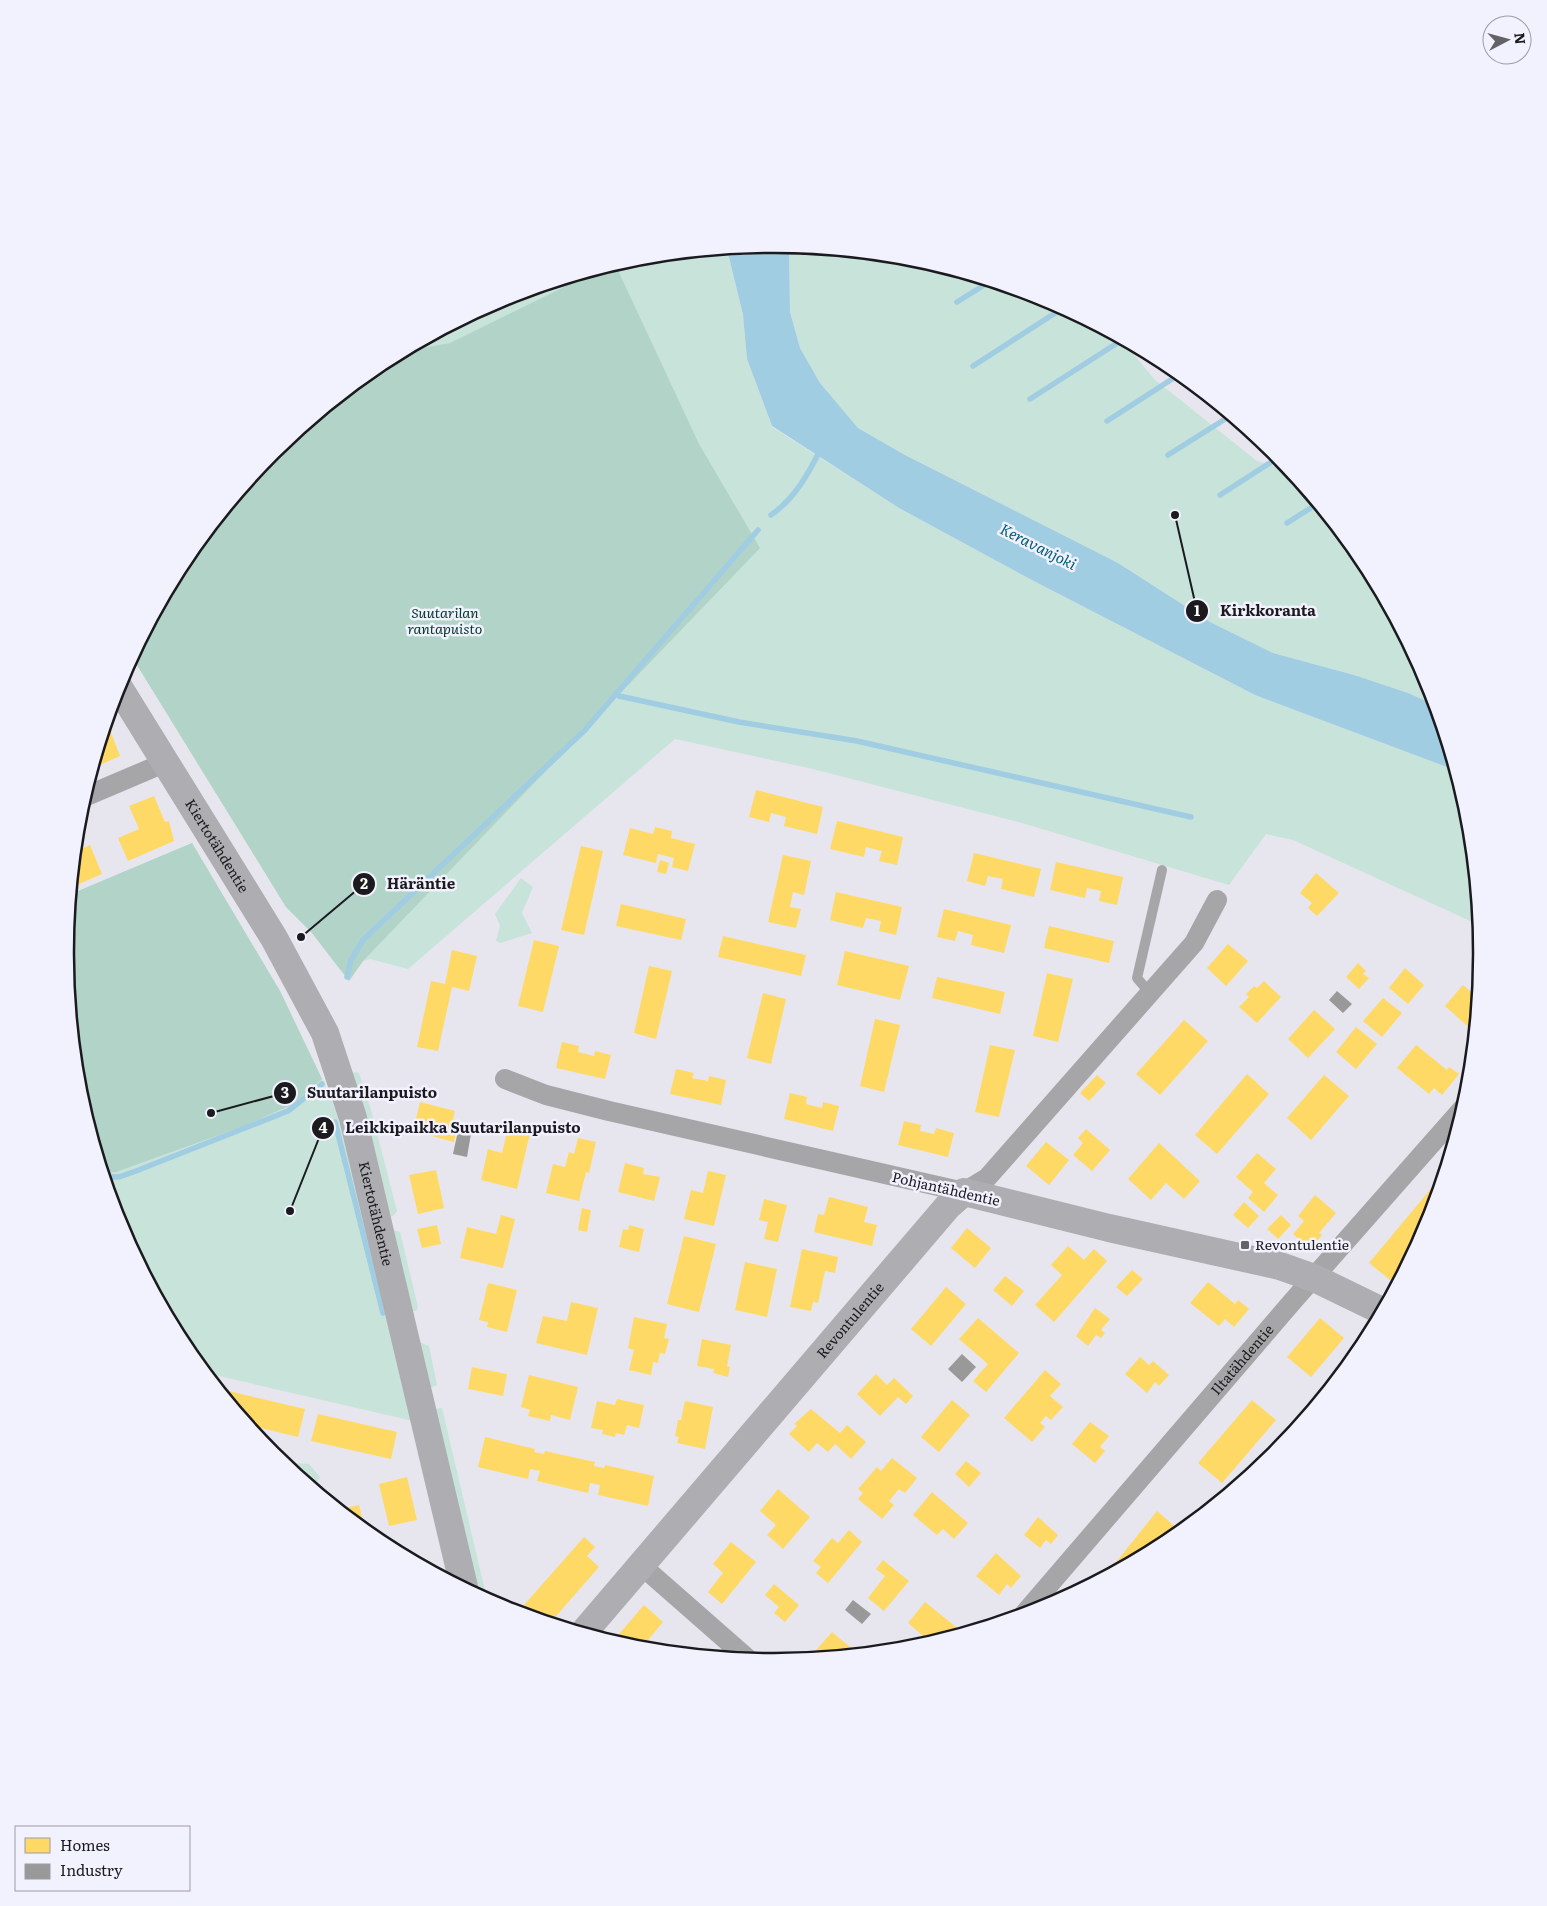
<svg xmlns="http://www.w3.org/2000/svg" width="1547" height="1906" font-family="Literata,serif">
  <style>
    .green { fill: #c8e3da }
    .forest { fill: #b2d3c7 }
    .water { fill: #a0cde2 }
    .homes { fill: #ffd966 }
    .industry { fill: #999 }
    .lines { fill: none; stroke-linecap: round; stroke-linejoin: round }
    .stream { stroke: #a0cde2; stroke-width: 5.5 }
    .lane { stroke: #a6a5a7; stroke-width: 10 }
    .street { stroke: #a6a5a7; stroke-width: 20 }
    .secondary { stroke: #aeadb2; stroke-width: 28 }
    .poi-dot { fill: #626267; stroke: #f2f1fe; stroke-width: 2 }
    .labels { text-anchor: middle; stroke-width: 5; stroke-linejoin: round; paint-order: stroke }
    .park-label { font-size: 14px; font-style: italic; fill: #033a28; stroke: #f2f1fe }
    .street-label { font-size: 14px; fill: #1b1b1f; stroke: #f2f1fe }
    .poi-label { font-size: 14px; fill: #1b1b1f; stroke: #f2f1fe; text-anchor: start }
    .water-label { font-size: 15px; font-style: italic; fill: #015c77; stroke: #f2f1fe }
    .rim { fill: none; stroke: #1b1b1f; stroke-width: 2.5 }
    .leader { fill: none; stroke: #1b1b1f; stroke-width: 2 }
    .callout-dot { fill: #1b1b1f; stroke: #f2f1fe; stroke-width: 2 }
    .mark-label { font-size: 15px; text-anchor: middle; font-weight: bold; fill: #fff }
    .callout-label { font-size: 15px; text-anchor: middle; font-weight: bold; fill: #1b1b1f; stroke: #f2f1fe; stroke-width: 5; stroke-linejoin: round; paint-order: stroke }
  </style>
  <rect width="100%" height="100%" fill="#e7e6ee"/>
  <g class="green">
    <path d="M 789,246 L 912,258 L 1045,299 L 1122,340 L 1154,379 L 1257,461 L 1289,470 L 1363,560 L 1428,682 L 1435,705 L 1408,693 L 1354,675 L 1273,653 L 1210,622 L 1118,563 L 905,455 L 858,428 L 820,383 L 800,348 L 790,312 Z"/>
    <path d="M 727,249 L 743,316 L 747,359 L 772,427 L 899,508 L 1028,578 L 1255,695 L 1455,770 L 1468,815 L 1479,925 L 1293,840 L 1266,834 L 1229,885 L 1022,823 L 813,769 L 675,739 L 408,969 L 370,959 L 363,961 L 349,981 L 312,933 L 286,907 L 132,657 L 185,559 L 273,452 L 380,364 L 503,298 L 636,258 Z"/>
    <path d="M 192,843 L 280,991 L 329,1093 L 344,1134 L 413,1421 L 206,1373 L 184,1346 L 119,1224 L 79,1091 L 65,953 L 71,894 Z"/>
    <path d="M 521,878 L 533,887 L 522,913 L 532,933 L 500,943 L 496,941 L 500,926 L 495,914 Z"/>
    <path d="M 356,1072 L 359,1073 L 371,1110 L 397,1211 L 393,1216 L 389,1217 L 351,1073 Z"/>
    <path d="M 394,1230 L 400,1232 L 418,1307 L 416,1311 L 412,1311 L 389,1234 Z"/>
    <path d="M 419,1342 L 429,1346 L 437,1385 L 430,1388 Z"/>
    <path d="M 442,1408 L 487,1599 L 476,1593 L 432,1412 L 433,1409 Z"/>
    <path d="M 282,1462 L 309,1464 L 320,1477 L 314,1488 Z"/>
  </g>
  <g class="forest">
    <path d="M 615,264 L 699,444 L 760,548 L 363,961 L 349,981 L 312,933 L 286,907 L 132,657 L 185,559 L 273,452 L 380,364 L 402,352 L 450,343 L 601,269 Z"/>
    <path d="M 192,843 L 280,991 L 322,1079 L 291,1105 L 244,1126 L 116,1172 L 103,1173 L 79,1091 L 65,953 L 71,894 Z"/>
  </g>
  <path class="water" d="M 774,245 L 789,246 L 790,312 L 800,348 L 820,383 L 858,428 L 905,455 L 1118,563 L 1210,622 L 1273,653 L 1354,675 L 1408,693 L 1435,705 L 1455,770 L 1255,695 L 1028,578 L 899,508 L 772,426 L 747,359 L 743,315 L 727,249 Z"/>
  <g class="homes">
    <path d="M 108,725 L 120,756 L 93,768 L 106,726 Z"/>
    <path d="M 756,790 L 823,807 L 817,834 L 784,826 L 786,817 L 771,813 L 769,822 L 749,817 Z"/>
    <path d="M 154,796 L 165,822 L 169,821 L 174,841 L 128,861 L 118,838 L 139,829 L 129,806 Z"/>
    <path d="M 837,821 L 903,837 L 897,865 L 879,861 L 882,851 L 866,847 L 864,857 L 830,849 Z"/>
    <path d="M 655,827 L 672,831 L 671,838 L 695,844 L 688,871 L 672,867 L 674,858 L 658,854 L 656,863 L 623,855 L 630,828 L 653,834 Z"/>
    <path d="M 90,845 L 102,874 L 72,887 L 75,852 Z"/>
    <path d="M 581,846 L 603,851 L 584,935 L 561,930 Z"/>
    <path d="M 974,853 L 1041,869 L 1034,897 L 1001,889 L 1003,879 L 988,876 L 985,886 L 967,881 Z"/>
    <path d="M 783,855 L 811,861 L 804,895 L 793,892 L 790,907 L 801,909 L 796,928 L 768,922 Z"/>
    <path d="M 660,860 L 669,863 L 666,874 L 657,872 Z"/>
    <path d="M 1056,862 L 1123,877 L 1117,905 L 1099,901 L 1101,891 L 1087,888 L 1085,898 L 1050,890 Z"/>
    <path d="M 1316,873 L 1339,893 L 1317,916 L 1308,908 L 1312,903 L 1300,893 Z"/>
    <path d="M 836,892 L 902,907 L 896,935 L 879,931 L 881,921 L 866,918 L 863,928 L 830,920 Z"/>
    <path d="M 621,904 L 686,919 L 681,940 L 616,926 Z"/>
    <path d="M 944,909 L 1011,925 L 1004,953 L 971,945 L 973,935 L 958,931 L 955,941 L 937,937 Z"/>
    <path d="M 1049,926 L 1114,941 L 1109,963 L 1044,948 Z"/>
    <path d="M 723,936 L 806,955 L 801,976 L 718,957 Z"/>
    <path d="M 534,940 L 559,946 L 543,1012 L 518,1006 Z"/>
    <path d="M 1228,944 L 1248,961 L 1226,986 L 1207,968 Z"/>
    <path d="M 452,950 L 477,956 L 469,991 L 452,987 L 438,1051 L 417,1047 L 431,981 L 445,984 Z"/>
    <path d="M 845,951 L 909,966 L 900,1000 L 837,985 Z"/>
    <path d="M 1358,963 L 1366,971 L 1363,974 L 1369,978 L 1359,989 L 1346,977 Z"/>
    <path d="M 649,966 L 672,971 L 656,1039 L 634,1033 Z"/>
    <path d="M 1405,968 L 1424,985 L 1408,1004 L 1389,988 Z"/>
    <path d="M 1047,973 L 1073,979 L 1058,1042 L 1033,1036 Z"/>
    <path d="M 937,977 L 1005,992 L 1000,1014 L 932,998 Z"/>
    <path d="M 1264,981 L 1281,997 L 1257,1023 L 1239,1007 L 1249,997 L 1246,994 L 1254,986 L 1257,988 Z"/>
    <path d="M 1463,985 L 1478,998 L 1474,1032 L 1445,1006 Z"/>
    <path d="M 763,993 L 786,999 L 771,1064 L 747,1058 Z"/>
    <path d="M 1383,998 L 1402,1013 L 1382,1037 L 1363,1021 Z"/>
    <path d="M 1314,1010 L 1335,1029 L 1308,1058 L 1288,1039 Z"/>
    <path d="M 875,1019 L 900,1025 L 884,1092 L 860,1086 Z"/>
    <path d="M 1184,1020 L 1208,1041 L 1160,1095 L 1136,1074 Z"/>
    <path d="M 1356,1027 L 1377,1044 L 1356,1069 L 1336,1052 Z"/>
    <path d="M 562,1042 L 579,1046 L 578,1052 L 594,1056 L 595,1051 L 611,1055 L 605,1079 L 556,1068 Z"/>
    <path d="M 990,1045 L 1015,1050 L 999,1117 L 975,1112 Z"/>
    <path d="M 1416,1045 L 1447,1070 L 1449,1067 L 1459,1074 L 1442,1095 L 1434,1088 L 1429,1094 L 1397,1068 Z"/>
    <path d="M 676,1069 L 694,1073 L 692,1078 L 708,1081 L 709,1076 L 726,1080 L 721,1105 L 670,1094 Z"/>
    <path d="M 1247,1074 L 1269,1094 L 1217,1154 L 1195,1135 Z"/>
    <path d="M 1097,1075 L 1106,1083 L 1089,1101 L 1080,1093 Z"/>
    <path d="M 1324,1075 L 1349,1096 L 1311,1140 L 1287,1118 Z"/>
    <path d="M 790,1093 L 807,1097 L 806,1104 L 822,1108 L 823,1102 L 839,1106 L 833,1131 L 784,1119 Z"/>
    <path d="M 420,1102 L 455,1111 L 453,1119 L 459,1120 L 454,1142 L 413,1131 Z"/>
    <path d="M 904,1121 L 921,1125 L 920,1131 L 934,1134 L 936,1128 L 954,1133 L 948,1157 L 898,1145 Z"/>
    <path d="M 509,1124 L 531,1129 L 517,1189 L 481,1180 L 488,1149 L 502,1153 Z"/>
    <path d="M 1086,1129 L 1110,1150 L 1092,1171 L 1073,1155 L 1083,1143 L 1078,1138 Z"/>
    <path d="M 578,1138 L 596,1142 L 589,1173 L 586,1172 L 579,1201 L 546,1193 L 553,1164 L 565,1167 L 569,1152 L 574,1154 Z"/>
    <path d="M 1046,1142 L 1069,1160 L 1049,1185 L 1026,1166 Z"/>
    <path d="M 1159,1143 L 1200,1181 L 1184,1199 L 1166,1183 L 1151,1200 L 1128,1179 Z"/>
    <path d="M 1257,1153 L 1276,1169 L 1264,1183 L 1278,1195 L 1264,1212 L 1248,1198 L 1253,1192 L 1236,1177 Z"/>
    <path d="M 625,1163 L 644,1168 L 643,1174 L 660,1177 L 654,1201 L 618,1192 Z"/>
    <path d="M 436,1170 L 444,1208 L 418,1214 L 409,1175 Z"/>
    <path d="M 708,1171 L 726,1175 L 714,1226 L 684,1219 L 691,1190 L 703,1193 Z"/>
    <path d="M 1434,1185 L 1439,1189 L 1428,1224 L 1413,1253 L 1390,1280 L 1369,1263 Z"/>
    <path d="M 1315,1195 L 1336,1213 L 1319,1233 L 1322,1235 L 1310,1249 L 1293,1234 L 1304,1221 L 1298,1216 Z"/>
    <path d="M 829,1197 L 868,1207 L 864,1222 L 877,1225 L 872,1246 L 814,1232 L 818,1214 L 824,1215 Z"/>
    <path d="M 764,1199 L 787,1205 L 778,1242 L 764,1239 L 768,1222 L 759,1220 Z"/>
    <path d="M 1244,1202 L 1259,1216 L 1248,1228 L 1233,1215 Z"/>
    <path d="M 582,1208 L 591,1210 L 587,1232 L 578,1230 Z"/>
    <path d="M 501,1215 L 515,1219 L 503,1268 L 460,1258 L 467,1227 L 496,1234 Z"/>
    <path d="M 1281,1215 L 1291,1225 L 1278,1239 L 1267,1229 Z"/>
    <path d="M 437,1225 L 441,1244 L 422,1248 L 417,1229 Z"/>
    <path d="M 629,1225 L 644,1229 L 639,1252 L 619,1247 L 623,1229 L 628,1230 Z"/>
    <path d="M 967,1228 L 991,1248 L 975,1268 L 951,1248 Z"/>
    <path d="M 684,1236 L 716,1244 L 699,1312 L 667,1304 Z"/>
    <path d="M 1068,1246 L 1084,1260 L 1094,1249 L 1107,1261 L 1054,1322 L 1035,1305 L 1062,1275 L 1051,1265 Z"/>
    <path d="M 802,1249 L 838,1257 L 835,1273 L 825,1271 L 818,1303 L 813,1302 L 811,1311 L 790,1307 Z"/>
    <path d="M 745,1262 L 777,1269 L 767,1317 L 735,1310 Z"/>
    <path d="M 1132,1270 L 1143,1279 L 1127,1296 L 1116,1287 Z"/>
    <path d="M 1005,1276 L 1024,1291 L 1012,1306 L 993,1290 Z"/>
    <path d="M 1208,1282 L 1235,1304 L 1238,1300 L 1249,1309 L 1234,1327 L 1225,1319 L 1219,1326 L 1190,1303 Z"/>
    <path d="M 488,1283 L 517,1290 L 507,1332 L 487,1327 L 488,1322 L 479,1320 Z"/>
    <path d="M 946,1287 L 966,1304 L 931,1346 L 911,1329 Z"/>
    <path d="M 571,1302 L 598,1308 L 587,1355 L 536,1343 L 543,1316 L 567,1321 Z"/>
    <path d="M 1095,1308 L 1110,1319 L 1101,1330 L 1105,1333 L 1101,1338 L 1096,1335 L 1088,1346 L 1076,1336 Z"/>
    <path d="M 634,1317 L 667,1324 L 664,1338 L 669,1339 L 665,1354 L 660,1353 L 658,1363 L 653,1362 L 651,1375 L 629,1370 L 634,1350 L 628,1348 Z"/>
    <path d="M 978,1318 L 1019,1353 L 986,1392 L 973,1381 L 988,1364 L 959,1339 Z"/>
    <path d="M 1320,1318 L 1344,1338 L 1311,1377 L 1287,1357 Z"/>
    <path d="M 702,1339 L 731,1345 L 727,1366 L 730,1367 L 728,1377 L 713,1373 L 714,1369 L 697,1366 Z"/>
    <path d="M 1140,1357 L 1149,1365 L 1153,1361 L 1169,1375 L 1159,1386 L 1155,1382 L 1147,1393 L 1125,1374 Z"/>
    <path d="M 472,1367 L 507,1374 L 503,1396 L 468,1389 Z"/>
    <path d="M 1045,1370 L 1061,1384 L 1050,1396 L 1063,1407 L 1051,1420 L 1046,1416 L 1040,1423 L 1045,1427 L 1032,1442 L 1004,1418 Z"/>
    <path d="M 876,1374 L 887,1385 L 894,1378 L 913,1396 L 906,1404 L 898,1397 L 880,1416 L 857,1394 Z"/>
    <path d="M 529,1375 L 578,1387 L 570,1420 L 551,1415 L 550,1421 L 528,1416 L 530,1410 L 521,1407 Z"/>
    <path d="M 1323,1386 L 1327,1390 L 1307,1414 L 1303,1410 Z"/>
    <path d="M 229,1391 L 305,1409 L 298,1437 L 249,1425 L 227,1399 Z"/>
    <path d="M 617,1399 L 644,1405 L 639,1428 L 627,1425 L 624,1435 L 616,1433 L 615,1437 L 602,1434 L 603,1430 L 591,1428 L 597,1401 L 615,1405 Z"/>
    <path d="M 952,1400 L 970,1415 L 939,1452 L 921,1437 Z"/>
    <path d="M 1252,1400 L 1276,1420 L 1222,1483 L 1198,1463 Z"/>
    <path d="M 685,1401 L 713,1407 L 705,1449 L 677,1443 L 679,1437 L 675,1436 L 678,1420 L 681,1420 Z"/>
    <path d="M 811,1409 L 840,1433 L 847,1425 L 866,1442 L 851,1459 L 835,1444 L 828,1452 L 817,1443 L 809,1452 L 789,1434 L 797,1426 L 794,1424 Z"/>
    <path d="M 318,1414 L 397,1432 L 391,1459 L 311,1441 Z"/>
    <path d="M 1090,1422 L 1109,1436 L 1100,1447 L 1105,1451 L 1095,1463 L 1072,1444 Z"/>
    <path d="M 485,1437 L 535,1449 L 534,1452 L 544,1454 L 545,1451 L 595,1462 L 594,1466 L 604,1468 L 605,1465 L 654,1476 L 648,1506 L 598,1495 L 600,1485 L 590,1483 L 588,1493 L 537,1481 L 540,1471 L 530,1469 L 528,1479 L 478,1467 Z"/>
    <path d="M 892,1458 L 917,1478 L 905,1493 L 899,1489 L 889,1501 L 894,1505 L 882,1519 L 858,1499 L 863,1493 L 858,1489 L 877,1467 L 881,1471 Z"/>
    <path d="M 966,1461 L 981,1473 L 969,1487 L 955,1474 Z"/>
    <path d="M 407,1477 L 417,1520 L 389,1526 L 379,1484 Z"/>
    <path d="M 778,1489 L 810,1517 L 783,1549 L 767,1535 L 776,1525 L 760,1511 Z"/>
    <path d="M 932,1492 L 968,1523 L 954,1539 L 943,1529 L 937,1535 L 913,1515 Z"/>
    <path d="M 359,1505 L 365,1530 L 340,1509 Z"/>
    <path d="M 1157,1511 L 1180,1531 L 1167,1542 L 1105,1576 Z"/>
    <path d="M 1038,1517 L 1058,1535 L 1051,1544 L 1046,1540 L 1040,1548 L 1024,1535 Z"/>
    <path d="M 849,1530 L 862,1542 L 828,1583 L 816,1573 L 821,1567 L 813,1561 L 832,1538 L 838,1543 Z"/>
    <path d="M 584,1537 L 595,1547 L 587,1556 L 599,1567 L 551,1622 L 540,1619 L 524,1605 Z"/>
    <path d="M 731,1542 L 756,1562 L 722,1604 L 708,1592 L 723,1573 L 713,1564 Z"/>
    <path d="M 996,1553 L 1021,1576 L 1011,1588 L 1007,1584 L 999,1595 L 976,1576 Z"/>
    <path d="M 883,1560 L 909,1581 L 884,1611 L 868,1598 L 885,1576 L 876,1569 Z"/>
    <path d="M 774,1584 L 799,1605 L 785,1622 L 774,1613 L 779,1607 L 765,1595 Z"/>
    <path d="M 925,1602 L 961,1631 L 958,1634 L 930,1642 L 908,1623 Z"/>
    <path d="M 644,1605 L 663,1622 L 643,1646 L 646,1649 L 613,1641 Z"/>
    <path d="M 832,1632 L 857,1653 L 809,1658 Z"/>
    <path d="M 788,1653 L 796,1659 L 782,1661 Z"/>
  </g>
  <g class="industry">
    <path d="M 1337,991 L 1352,1004 L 1343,1013 L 1329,1000 Z"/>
    <path d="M 458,1131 L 471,1134 L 467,1157 L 453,1154 Z"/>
    <path d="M 962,1354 L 976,1367 L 962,1382 L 948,1369 Z"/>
    <path d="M 853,1600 L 871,1614 L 862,1624 L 845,1610 Z"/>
  </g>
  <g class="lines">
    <g class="stream">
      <path d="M 957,302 L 989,282"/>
      <path d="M 973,366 L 1063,308"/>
      <path d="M 1030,399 L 1122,340"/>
      <path d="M 1107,421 L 1180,374"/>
      <path d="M 1168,455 L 1230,416"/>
      <path d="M 1220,495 L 1279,457"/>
      <path d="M 771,515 C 794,499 808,475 820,450"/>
      <path d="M 1287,523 L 1317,504"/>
      <path d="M 619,696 L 739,722 L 857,741 L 1191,817"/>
      <path d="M 347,977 L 351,960 L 363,940 L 584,731 L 758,530"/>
      <path d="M 335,1122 L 383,1313"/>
      <path d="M 105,1177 L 119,1177 L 136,1171 L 288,1111 L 322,1084"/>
    </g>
    <path class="lane" d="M 1149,992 L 1137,978 L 1162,870"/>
    <g class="street">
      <path d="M 84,797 L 164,763"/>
      <path d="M 505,1079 L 546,1095 L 609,1111 L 964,1192 L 987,1178 L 1194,943 L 1217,900"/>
      <path d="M 642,1566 L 748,1659"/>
      <path id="s1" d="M 1024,1614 L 1292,1302 L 1463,1108"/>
    </g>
    <g class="secondary">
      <path id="s2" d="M 118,686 L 274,938 L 325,1033 L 353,1118 L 464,1587"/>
      <path id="s3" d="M 584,1632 L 948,1206 L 964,1192 L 1109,1228 L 1280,1266 L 1314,1278 L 1382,1311"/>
    </g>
  </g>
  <rect class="poi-dot" x="1240" y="1240" width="10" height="10" rx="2.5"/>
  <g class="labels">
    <g class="park-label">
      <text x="445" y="618">Suutarilan<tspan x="445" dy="16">rantapuisto</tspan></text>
    </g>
    <g class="street-label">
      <text dy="5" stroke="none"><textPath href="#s2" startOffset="188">Kiertotähdentie</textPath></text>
      <text transform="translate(946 1189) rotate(13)" y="5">Pohjantähdentie</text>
      <text dy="5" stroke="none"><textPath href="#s2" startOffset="592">Kiertotähdentie</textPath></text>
      <text dy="5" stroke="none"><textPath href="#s3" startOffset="410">Revontulentie</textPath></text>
      <text dy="5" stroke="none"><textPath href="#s1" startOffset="335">Iltatähdentie</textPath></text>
    </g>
    <g class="poi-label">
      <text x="1255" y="1250">Revontulentie</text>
    </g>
    <g class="water-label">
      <text transform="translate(1038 547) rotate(27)" y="5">Keravanjoki</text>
    </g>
  </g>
  <path d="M0 0H1547V1906H0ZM773 253H774A699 699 0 0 1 1473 952V954A699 699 0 0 1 774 1653H773A699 699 0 0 1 74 954V952A699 699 0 0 1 773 253Z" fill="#f2f1fe" fill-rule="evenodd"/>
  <path class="rim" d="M773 253H774A699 699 0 0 1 1473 952V954A699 699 0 0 1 774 1653H773A699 699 0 0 1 74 954V952A699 699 0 0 1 773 253Z"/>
  <path class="leader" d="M1175 515L1197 611M301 937L364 884M211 1113L285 1093M290 1211L323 1128"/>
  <g class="callout-dot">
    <circle cx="1175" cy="515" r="5"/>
    <circle cx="301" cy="937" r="5"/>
    <circle cx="211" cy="1113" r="5"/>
    <circle cx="290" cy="1211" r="5"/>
    <circle cx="1197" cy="611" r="12"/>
    <circle cx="364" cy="884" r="12"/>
    <circle cx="285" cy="1093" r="12"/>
    <circle cx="323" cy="1128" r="12"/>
  </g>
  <g class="mark-label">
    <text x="1197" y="616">1</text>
    <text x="364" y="889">2</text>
    <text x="285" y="1098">3</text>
    <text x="323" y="1133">4</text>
  </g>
  <g class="callout-label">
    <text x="1268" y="616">Kirkkoranta</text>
    <text x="421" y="889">Häräntie</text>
    <text x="372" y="1098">Suutarilanpuisto</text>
    <text x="463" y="1133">Leikkipaikka Suutarilanpuisto</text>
  </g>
  <rect x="15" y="1826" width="175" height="65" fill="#f2f1fe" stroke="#9c9ba5"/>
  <rect x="25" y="1838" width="25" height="15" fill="#ffd966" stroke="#9c9ba5"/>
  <text x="60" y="1851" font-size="15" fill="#1b1b1f">Homes</text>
  <rect x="25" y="1864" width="25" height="15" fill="#999999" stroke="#9c9ba5"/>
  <text x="60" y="1876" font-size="15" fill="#1b1b1f">Industry</text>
  <g transform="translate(1507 40) rotate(84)"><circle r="24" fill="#f2f1fe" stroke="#9c9ba5"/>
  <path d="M0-4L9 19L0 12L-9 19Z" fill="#626267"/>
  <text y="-8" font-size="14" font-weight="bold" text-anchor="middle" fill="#1b1b1f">N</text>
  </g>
</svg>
